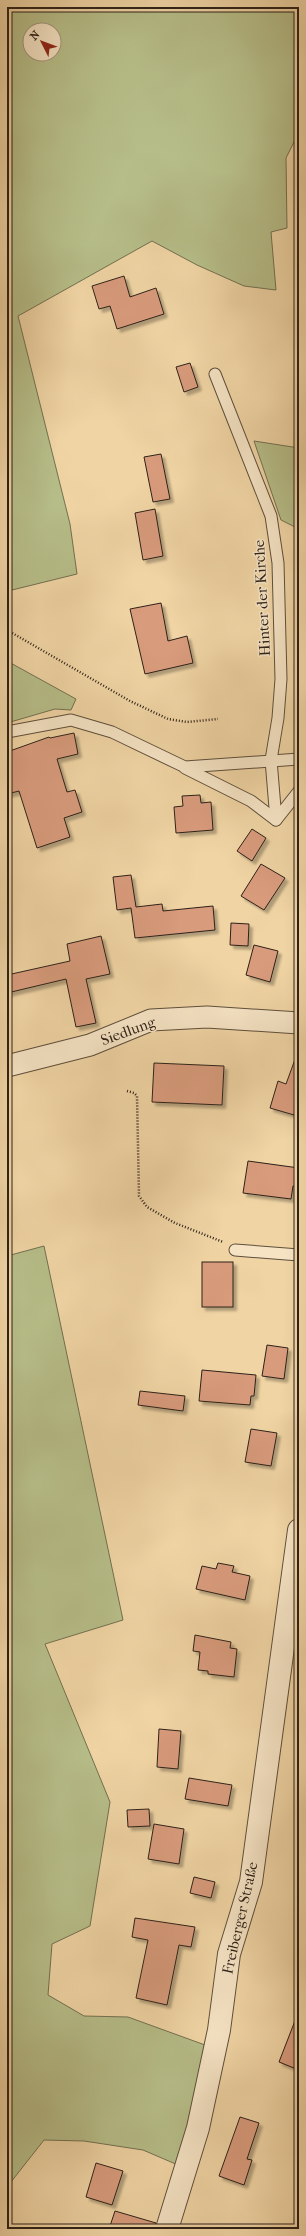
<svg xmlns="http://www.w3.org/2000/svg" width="306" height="2236" font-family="'IM FELL French Canon',serif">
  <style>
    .green { fill: #b6bd88; stroke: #726f50; fill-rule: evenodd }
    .building { fill: #d89b7c; stroke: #2d2118; filter: url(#shadow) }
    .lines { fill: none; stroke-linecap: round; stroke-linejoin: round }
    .service-casing { stroke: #5e4e3b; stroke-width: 13 }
    .minor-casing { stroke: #5e4e3b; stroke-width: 23 }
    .tertiary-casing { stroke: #5e4e3b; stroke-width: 24 }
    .path { stroke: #2d2118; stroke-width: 2.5; stroke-dasharray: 1 2; stroke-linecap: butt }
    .service { stroke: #f5e3c4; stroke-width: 11 }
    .minor { stroke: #f5e3c4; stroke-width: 21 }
    .tertiary { stroke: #f5e3c4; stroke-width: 22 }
    .labels { text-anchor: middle; stroke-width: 3; stroke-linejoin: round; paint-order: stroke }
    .street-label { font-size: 15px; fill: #2d2118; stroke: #f5e3c4 }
  </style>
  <defs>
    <filter id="shadow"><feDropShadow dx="3.5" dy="3.5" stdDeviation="1" flood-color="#0004"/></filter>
  </defs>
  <rect width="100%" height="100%" fill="#f0d4a4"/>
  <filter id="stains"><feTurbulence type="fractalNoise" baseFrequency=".005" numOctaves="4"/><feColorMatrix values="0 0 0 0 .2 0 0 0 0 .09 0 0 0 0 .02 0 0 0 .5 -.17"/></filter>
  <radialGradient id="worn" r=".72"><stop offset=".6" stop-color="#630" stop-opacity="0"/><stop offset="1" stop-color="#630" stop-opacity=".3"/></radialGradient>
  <g class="green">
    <path d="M 7,7 L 297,7 L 298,10 L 298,134 L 286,158 L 287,228 L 271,232 L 276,290 L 244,286 L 197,265 L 152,241 L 18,316 L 70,524 L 77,574 L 8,591 ZM 30,30 L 54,30 L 54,54 L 30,54 Z"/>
    <path d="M 254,441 L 299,448 L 299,529 L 281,520 Z"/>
    <path d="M 7,661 L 76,699 L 71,710 L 55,709 L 7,723 Z"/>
    <path d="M 44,1246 L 123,1620 L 45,1644 L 110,1802 L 90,1926 L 52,1944 L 48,1995 L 84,2016 L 128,2017 L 205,2045 L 195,2105 L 178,2165 L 143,2150 L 84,2141 L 44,2140 L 7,2187 L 7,1256 Z"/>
  </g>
  <g class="building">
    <path d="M 124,276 L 130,297 L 156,288 L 164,314 L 117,329 L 110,306 L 99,309 L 92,286 Z"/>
    <path d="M 190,363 L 198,387 L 184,392 L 176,367 Z"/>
    <path d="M 161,454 L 170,499 L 153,502 L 144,457 Z"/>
    <path d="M 155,509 L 163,556 L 143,560 L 135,513 Z"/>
    <path d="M 161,603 L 168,641 L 187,636 L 193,663 L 145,674 L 130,609 Z"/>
    <path d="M 74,733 L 78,754 L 57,759 L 67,792 L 75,790 L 82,812 L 64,818 L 70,837 L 37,848 L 19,791 L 7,794 L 7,752 L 49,737 L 50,738 Z"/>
    <path d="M 200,795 L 201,803 L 211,802 L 213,830 L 176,833 L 174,807 L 183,806 L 182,796 Z"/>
    <path d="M 252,829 L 266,838 L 252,861 L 237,851 Z"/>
    <path d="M 261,864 L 285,878 L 264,910 L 241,896 Z"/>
    <path d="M 131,875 L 136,907 L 162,904 L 163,911 L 213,906 L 215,930 L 135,938 L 131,908 L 117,910 L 113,877 Z"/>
    <path d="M 231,923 L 249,924 L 248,946 L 230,945 Z"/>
    <path d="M 101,936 L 110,974 L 86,979 L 96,1023 L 76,1027 L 66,979 L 7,993 L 7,975 L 70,961 L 67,944 Z"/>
    <path d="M 254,945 L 278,951 L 270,982 L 246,975 Z"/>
    <path d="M 297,1054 L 299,1054 L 299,1097 L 294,1115 L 270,1108 L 278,1081 L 286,1084 Z"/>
    <path d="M 154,1063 L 224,1066 L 222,1105 L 152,1102 Z"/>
    <path d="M 248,1161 L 299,1168 L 299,1186 L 293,1186 L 291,1199 L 243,1193 Z"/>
    <rect x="202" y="1262" width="31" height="45"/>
    <path d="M 267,1345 L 288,1348 L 284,1379 L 262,1376 Z"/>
    <path d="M 202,1370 L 256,1375 L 254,1396 L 251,1396 L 250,1405 L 199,1401 Z"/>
    <path d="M 140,1391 L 185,1396 L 183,1411 L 138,1405 Z"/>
    <path d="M 251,1429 L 277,1433 L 271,1466 L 245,1462 Z"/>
    <path d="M 218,1563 L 234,1566 L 232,1572 L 250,1576 L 245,1600 L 196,1589 L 202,1566 L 216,1569 Z"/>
    <path d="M 195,1635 L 231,1642 L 230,1648 L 237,1649 L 234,1677 L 208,1674 L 208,1671 L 198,1670 L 200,1652 L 193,1651 Z"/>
    <path d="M 159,1729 L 181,1731 L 178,1769 L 157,1767 Z"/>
    <path d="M 189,1778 L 232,1785 L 228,1806 L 185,1799 Z"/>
    <path d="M 149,1809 L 150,1826 L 128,1827 L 127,1810 Z"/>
    <path d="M 154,1824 L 184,1829 L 179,1864 L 148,1859 Z"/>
    <path d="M 194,1877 L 215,1882 L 211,1898 L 190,1893 Z"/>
    <path d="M 135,1918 L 195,1927 L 191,1947 L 179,1945 L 167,2005 L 136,1998 L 148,1940 L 132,1937 Z"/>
    <path d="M 298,2013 L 299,2013 L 299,2070 L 279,2062 Z"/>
    <path d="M 240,2117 L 259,2123 L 247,2159 L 252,2160 L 244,2185 L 219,2176 Z"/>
    <path d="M 96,2163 L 123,2171 L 112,2205 L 86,2197 Z"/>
    <path d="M 115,2211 L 156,2223 L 155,2229 L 109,2229 Z"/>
  </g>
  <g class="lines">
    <g class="service-casing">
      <g id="service">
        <path d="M 215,374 L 271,516 L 278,563 L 281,679 L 278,718 L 271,760 L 276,820 L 299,791"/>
        <path d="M 7,732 L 71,720 L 112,732 L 185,767 L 299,759"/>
        <path d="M 185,768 L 251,801 L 276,820"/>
        <path d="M 235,1250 L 299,1255"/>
      </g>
    </g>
    <g class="minor-casing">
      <path id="minor" d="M 7,1066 L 90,1045 L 151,1020 L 207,1017 L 299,1023"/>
    </g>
    <g class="tertiary-casing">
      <path id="tertiary" d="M 167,2229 L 198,2128 L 219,2030 L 229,1954 L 251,1882 L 299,1530"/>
    </g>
    <g class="path">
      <path d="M 7,630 L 130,701 L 168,719 L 187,722 L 218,719"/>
      <path d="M 127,1091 L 134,1093 L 137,1096 L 139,1196 L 147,1207 L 175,1223 L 223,1242"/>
    </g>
    <use href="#service" class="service"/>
    <use href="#minor" class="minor"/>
    <use href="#tertiary" class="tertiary"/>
  </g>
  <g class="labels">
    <g class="street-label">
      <text transform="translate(262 598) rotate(-93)" y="5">Hinter der Kirche</text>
      <text transform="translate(128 1031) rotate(-20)" y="5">Siedlung</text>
      <text transform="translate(240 1918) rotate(-77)" y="5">Freiberger Straße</text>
    </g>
  </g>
  <rect width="306" height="2236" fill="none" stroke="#f0d4a4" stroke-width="24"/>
  <rect x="8" y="8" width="290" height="2220" fill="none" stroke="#2d2118" stroke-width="2"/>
  <rect x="12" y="12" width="282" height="2212" fill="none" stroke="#2d2118"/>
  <g transform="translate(42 42) rotate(312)"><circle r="19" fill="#f5e3c4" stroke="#a5957f"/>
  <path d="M0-3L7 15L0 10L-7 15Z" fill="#8f2418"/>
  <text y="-6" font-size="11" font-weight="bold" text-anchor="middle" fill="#2d2118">N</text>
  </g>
  <rect width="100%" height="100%" filter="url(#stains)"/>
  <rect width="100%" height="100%" fill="url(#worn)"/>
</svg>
